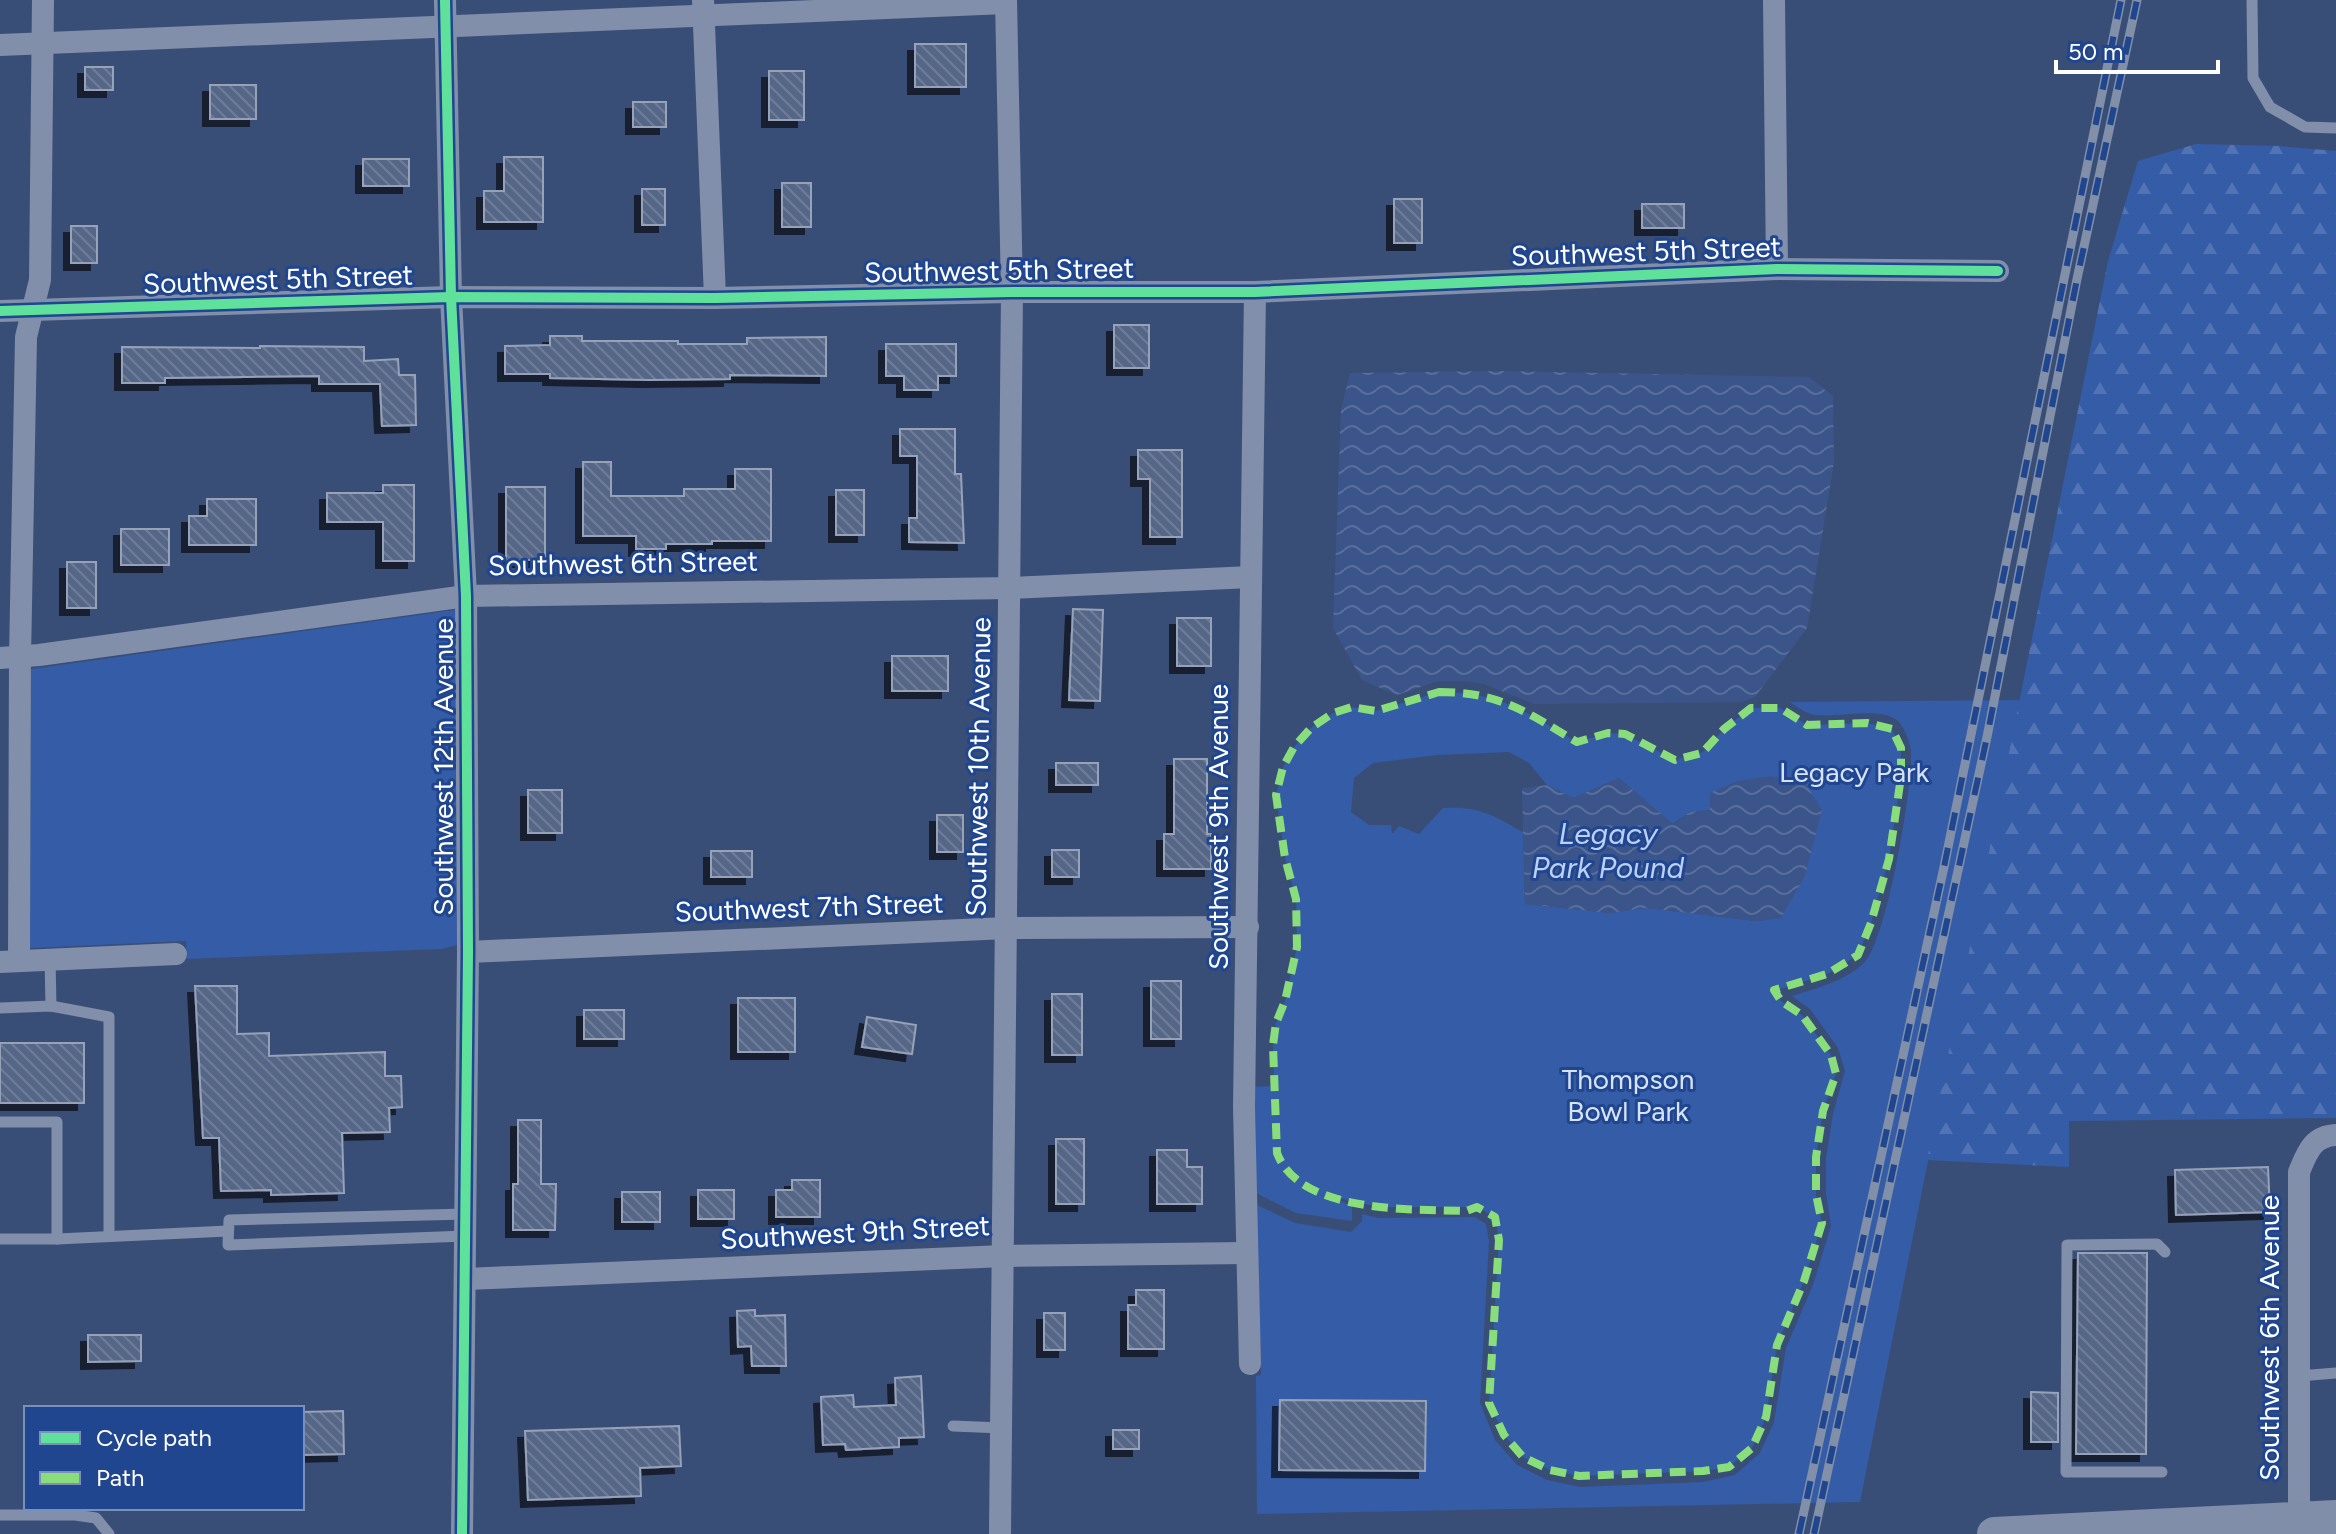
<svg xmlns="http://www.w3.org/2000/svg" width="2336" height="1534" font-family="Figtree,sans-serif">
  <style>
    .green { fill: #355ca7; fill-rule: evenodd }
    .forest { fill: url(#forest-firs) }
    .water { fill: url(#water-waves) }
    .building { fill: url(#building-back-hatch); stroke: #95a2b8; stroke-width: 2; filter: url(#shadow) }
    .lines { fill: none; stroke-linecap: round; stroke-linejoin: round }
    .lane { stroke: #818faa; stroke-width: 11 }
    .street { stroke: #818faa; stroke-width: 22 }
    .primary { stroke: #808ea9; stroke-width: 34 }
    .rail-casing { stroke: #818fa9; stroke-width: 9 }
    .rail { stroke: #204690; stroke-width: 6; stroke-dasharray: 18; stroke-linecap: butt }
    .quiet { stroke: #8add7b; stroke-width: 8; stroke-dasharray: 16 8; stroke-linecap: butt }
    .cycleway-casing { stroke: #204690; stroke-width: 15 }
    .cycleway { stroke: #60e19b; stroke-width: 10 }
    .labels { text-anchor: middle; stroke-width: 6; stroke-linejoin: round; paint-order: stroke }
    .street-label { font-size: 28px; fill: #fff; stroke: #204690 }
    .park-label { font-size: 28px; fill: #d6e3f9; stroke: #204690 }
    .water-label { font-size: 30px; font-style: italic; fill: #bdd0f4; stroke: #204690 }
  </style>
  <defs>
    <pattern id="forest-firs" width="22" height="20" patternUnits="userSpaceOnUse" patternTransform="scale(2)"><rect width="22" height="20" fill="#355ca7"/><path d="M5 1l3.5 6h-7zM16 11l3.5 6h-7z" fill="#5374b4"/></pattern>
    <pattern id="water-waves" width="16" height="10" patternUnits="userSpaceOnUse" patternTransform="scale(2)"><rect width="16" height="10" fill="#3b558a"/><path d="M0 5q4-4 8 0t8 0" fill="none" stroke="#586e9c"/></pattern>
    <pattern id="building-back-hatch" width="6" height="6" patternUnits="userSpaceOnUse" patternTransform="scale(2)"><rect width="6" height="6" fill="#566687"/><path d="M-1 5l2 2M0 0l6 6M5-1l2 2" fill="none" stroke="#6f7d99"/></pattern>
    <filter id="shadow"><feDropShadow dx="-7" dy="7" stdDeviation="0" flood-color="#0009"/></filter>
  </defs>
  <rect width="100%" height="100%" fill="#394e77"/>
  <g class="green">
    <path d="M 455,610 L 457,945 L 441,949 L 187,959 L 186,941 L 30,948 L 31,669 Z"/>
    <path d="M 1439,692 C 1500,692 1526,712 1577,742 L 1608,733 L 1625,734 L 1675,760 L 1703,752 L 1724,729 L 1751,708 L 1780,708 L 1807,725 L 1867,723 L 1892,729 L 1901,748 L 1901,777 L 1889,859 L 1871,923 L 1858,955 L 1827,974 L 1775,991 L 1781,1001 L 1802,1015 L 1831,1055 L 1836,1074 L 1823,1111 L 1816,1157 L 1816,1194 L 1822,1223 L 1804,1281 L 1777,1345 L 1766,1417 L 1752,1448 L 1729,1467 L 1703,1471 L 1579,1476 L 1550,1470 L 1523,1457 L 1504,1435 L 1489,1403 L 1499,1240 L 1495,1217 L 1477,1207 L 1378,1207 L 1327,1195 L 1352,1206 L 1352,1221 L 1296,1213 L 1256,1193 L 1253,1087 L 1274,1086 L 1273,1045 L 1276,1023 L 1285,1001 L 1297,947 L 1296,899 L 1285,858 L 1276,795 L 1283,767 L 1294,747 L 1311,728 L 1333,713 L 1352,707 L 1376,711 ZM 1509,752 L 1529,763 L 1547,785 L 1573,798 L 1619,778 L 1672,824 L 1690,812 L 1710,810 L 1781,918 L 1757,921 L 1645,908 L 1610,913 L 1525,904 L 1523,832 C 1492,815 1480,806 1443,808 L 1419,834 L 1399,826 L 1392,834 L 1391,825 L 1369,825 L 1351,812 L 1354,778 L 1373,763 L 1437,755 Z"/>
    <path d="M 2020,700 L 1860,1502 L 1257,1514 L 1256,1376 L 1261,1375 L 1257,1205 L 1295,1223 L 1351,1232 L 1362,1221 L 1362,1214 L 1378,1218 L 1475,1217 L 1486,1224 L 1489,1241 L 1480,1403 L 1495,1440 L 1517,1465 L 1547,1480 L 1580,1487 L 1703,1482 L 1735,1475 L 1760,1453 L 1774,1422 L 1786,1348 L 1813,1285 L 1831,1226 L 1826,1193 L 1826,1158 L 1833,1114 L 1845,1071 L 1838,1048 L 1810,1009 L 1792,996 C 1817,988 1845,981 1864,963 C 1887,940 1913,786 1911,751 C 1910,742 1905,730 1900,723 C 1883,704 1833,720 1811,714 C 1804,712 1796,706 1790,702 Z"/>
  </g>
  <path class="forest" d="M 2196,144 L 2278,146 L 2336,151 L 2336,1118 L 2069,1121 L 2069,1167 L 1927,1160 L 2108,261 L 2138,161 Z"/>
  <g class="water">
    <path d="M 1501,371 L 1809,377 L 1833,396 L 1834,462 L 1807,628 L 1755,697 L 1742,702 L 1534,704 L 1484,684 L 1464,681 L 1438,681 L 1397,695 L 1362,680 L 1333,628 L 1341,410 L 1350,373 Z"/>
    <path d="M 1771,776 L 1805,783 L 1822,810 L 1805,876 L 1781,918 L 1757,921 L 1645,908 L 1610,913 L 1525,904 L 1522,788 L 1547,785 L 1573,798 L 1619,778 L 1673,824 L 1690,812 L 1710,810 L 1710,793 L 1737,781 Z"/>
  </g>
  <g class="building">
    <rect x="915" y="44" width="51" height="43"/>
    <rect x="85" y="67" width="28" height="23"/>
    <rect x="769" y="71" width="35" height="49"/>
    <rect x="210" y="85" width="46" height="34"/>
    <rect x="633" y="102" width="33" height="25"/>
    <path d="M 504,157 L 543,157 L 543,222 L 484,222 L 484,191 L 504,191 Z"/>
    <rect x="363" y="159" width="46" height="27"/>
    <rect x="782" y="183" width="29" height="44"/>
    <rect x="642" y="189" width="23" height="36"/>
    <rect x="1394" y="199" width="28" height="44"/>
    <rect x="1642" y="204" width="42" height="24"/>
    <rect x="71" y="226" width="26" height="37"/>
    <rect x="1114" y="325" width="35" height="43"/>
    <path d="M 550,336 L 582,336 L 582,341 L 678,341 L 678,344 L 747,344 L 747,338 L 826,337 L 826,376 L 730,375 L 730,379 L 649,380 L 550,378 L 550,374 L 505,374 L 505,346 L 550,345 Z"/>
    <path d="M 886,344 L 956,344 L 956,376 L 938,376 L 938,390 L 904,390 L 904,376 L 886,376 Z"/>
    <path d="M 260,346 L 364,347 L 364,361 L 398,359 L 399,375 L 415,375 L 416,425 L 382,426 L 380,384 L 319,384 L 319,376 L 165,378 L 165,383 L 122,383 L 122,347 L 260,348 Z"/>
    <path d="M 900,429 L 955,429 L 955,474 L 961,474 L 964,543 L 909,542 L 909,518 L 917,518 L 917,456 L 900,456 Z"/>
    <path d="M 1138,450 L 1182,450 L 1182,537 L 1150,537 L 1150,479 L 1138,479 Z"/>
    <path d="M 583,462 L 611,462 L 611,496 L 684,496 L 684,489 L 735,489 L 735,469 L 771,469 L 771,541 L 712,541 L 712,544 L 666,544 L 666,549 L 636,549 L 636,536 L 583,536 Z"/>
    <path d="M 383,485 L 414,485 L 414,561 L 383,561 L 383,522 L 327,522 L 327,493 L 383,493 Z"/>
    <rect x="506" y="487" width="39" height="73"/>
    <rect x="836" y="490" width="28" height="45"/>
    <path d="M 207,499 L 256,499 L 256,545 L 189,545 L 189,516 L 207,516 Z"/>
    <rect x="121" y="529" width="48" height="36"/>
    <rect x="67" y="562" width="29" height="46"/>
    <path d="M 1073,609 L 1103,610 L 1100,701 L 1069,700 Z"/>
    <rect x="1177" y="618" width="34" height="48"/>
    <rect x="892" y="656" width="56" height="35"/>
    <path d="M 1174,759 L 1207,759 L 1207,834 L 1211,834 L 1211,869 L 1164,869 L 1164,834 L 1174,834 Z"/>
    <rect x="1056" y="763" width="42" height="22"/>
    <rect x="528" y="790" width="34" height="43"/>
    <rect x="937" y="815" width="26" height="37"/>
    <rect x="1052" y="850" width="27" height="27"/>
    <rect x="711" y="851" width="41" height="26"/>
    <rect x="1151" y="981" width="30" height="58"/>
    <path d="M 195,986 L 237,986 L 237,1034 L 269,1033 L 269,1056 L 385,1052 L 385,1076 L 401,1076 L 402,1107 L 389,1108 L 390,1132 L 342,1133 L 344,1193 L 271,1195 L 271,1190 L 221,1191 L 219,1138 L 203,1138 Z"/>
    <rect x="1052" y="994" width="30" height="61"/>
    <rect x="738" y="998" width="57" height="54"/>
    <rect x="584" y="1010" width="40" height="29"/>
    <path d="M 867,1017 L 916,1025 L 912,1054 L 862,1047 Z"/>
    <rect x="0" y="1043" width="84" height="60"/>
    <path d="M 518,1120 L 541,1120 L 541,1184 L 556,1184 L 555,1230 L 513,1230 L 513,1184 L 518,1184 Z"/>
    <rect x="1056" y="1139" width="28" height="65"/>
    <path d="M 1157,1150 L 1187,1150 L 1187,1167 L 1202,1167 L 1202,1204 L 1157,1204 Z"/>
    <path d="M 2268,1167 L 2270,1212 L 2176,1215 L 2175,1170 Z"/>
    <path d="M 792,1180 L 820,1180 L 820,1217 L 776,1217 L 776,1190 L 792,1190 Z"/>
    <rect x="698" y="1190" width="36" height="29"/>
    <rect x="622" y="1192" width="38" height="30"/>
    <path d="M 2078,1253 L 2147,1253 L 2146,1454 L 2076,1454 Z"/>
    <path d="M 1136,1290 L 1164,1290 L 1164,1349 L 1128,1349 L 1128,1305 L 1136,1305 Z"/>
    <path d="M 755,1310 L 755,1316 L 785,1315 L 786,1366 L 752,1366 L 751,1346 L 738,1347 L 737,1311 Z"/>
    <rect x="1044" y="1313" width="21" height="37"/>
    <path d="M 88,1335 L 141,1335 L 141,1361 L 88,1362 Z"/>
    <path d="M 921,1376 L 924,1437 L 899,1438 L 899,1447 L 846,1450 L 845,1444 L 823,1445 L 821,1397 L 853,1395 L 854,1407 L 896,1405 L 895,1378 Z"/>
    <path d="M 2031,1392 L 2058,1393 L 2058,1442 L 2031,1442 Z"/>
    <path d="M 1280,1400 L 1426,1401 L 1425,1471 L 1279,1470 Z"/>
    <path d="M 343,1411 L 344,1454 L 302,1455 L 302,1412 Z"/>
    <path d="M 679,1426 L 681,1466 L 640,1468 L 641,1496 L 528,1500 L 525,1431 Z"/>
    <rect x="1113" y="1430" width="26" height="19"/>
  </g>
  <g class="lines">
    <g class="lane">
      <path d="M 2252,0 L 2253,78 L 2270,107 L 2305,127 L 2336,128"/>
      <path d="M 50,959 L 51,1006"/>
      <path d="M 0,1008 L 51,1006 L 109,1017 L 109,1236"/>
      <path d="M 0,1122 L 57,1122 L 57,1239 L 0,1239"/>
      <path d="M 466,1236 L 228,1245 L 229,1220 L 467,1214"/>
      <path d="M 57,1239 L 228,1231"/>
      <path d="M 2299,1376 L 2336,1373"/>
      <path d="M 953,1426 L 1002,1428"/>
      <path d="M 2162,1472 L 2066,1472 L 2067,1245 L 2157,1244 L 2165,1252"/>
      <path d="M 0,1515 L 75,1515 L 96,1518 L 109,1534"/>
    </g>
    <g class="street">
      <path d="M 445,0 L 451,297 L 466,596 L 468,952 L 462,1534"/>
      <path d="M 703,0 L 715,298"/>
      <path d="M 1774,0 L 1777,269"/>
      <path d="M 0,45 L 1006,3"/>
      <path d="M 0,311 L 451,297 L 715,298 L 1012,292 L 1255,292 L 1777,269 L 1998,271"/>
      <path d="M 0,658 L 39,655 L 466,596 L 1010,588 L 1251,577"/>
      <path d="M 468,952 L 1007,928 L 1248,927"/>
      <path d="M 19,961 L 20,658 L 26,337 L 40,280 L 43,0"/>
      <path d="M 0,962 L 176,954"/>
      <path d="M 466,1279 L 1004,1256 L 1247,1253"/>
      <path d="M 1250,1364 L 1244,1107 L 1255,292"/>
      <path d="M 2299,1529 L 2299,1172 C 2307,1153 2312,1136 2336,1135"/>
      <path d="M 1000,1534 L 1012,292 L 1006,0"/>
    </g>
    <path class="primary" d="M 1994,1534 L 2336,1517"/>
    <g class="rail-casing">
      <g id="rail">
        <path d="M 1799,1534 L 1944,867 L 2121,0"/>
        <path d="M 1814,1534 L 1987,737 L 2077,279 L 2137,0"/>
      </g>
    </g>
    <use href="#rail" class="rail"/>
    <path class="quiet" d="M 1439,692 C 1500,692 1526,712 1577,742 L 1608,733 L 1625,734 L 1675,760 L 1702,753 L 1724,729 L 1751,708 L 1780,708 L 1807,725 L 1867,723 L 1892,729 L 1901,748 L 1901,777 L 1889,859 L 1871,923 L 1858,955 L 1827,974 L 1774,990 L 1781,1001 L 1802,1015 L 1831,1055 L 1836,1074 L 1823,1111 L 1816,1157 L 1816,1194 L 1822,1223 L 1804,1281 L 1777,1345 L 1766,1417 L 1752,1448 L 1729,1467 L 1703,1471 L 1579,1476 L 1550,1470 L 1523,1457 L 1504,1435 L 1489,1403 L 1499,1240 L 1495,1217 L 1477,1207 L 1466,1211 C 1412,1209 1300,1214 1277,1153 L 1273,1045 L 1276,1023 L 1285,1001 L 1297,947 L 1296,899 L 1285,858 L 1276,795 L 1283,767 L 1294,747 L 1311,728 L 1333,713 L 1352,707 L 1376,711 Z"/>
    <g class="cycleway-casing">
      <g id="cycleway">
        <path d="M 445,0 L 451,297 L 466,596 L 468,952 L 462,1534"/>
        <path d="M 0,311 L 451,297 L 715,298 L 1012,292 L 1255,292 L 1777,269 L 1998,271"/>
      </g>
    </g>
    <use href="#cycleway" class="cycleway"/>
  </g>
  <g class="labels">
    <g class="street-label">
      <text transform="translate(1646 251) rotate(-2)" y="10">Southwest 5th Street</text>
      <text transform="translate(999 270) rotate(-1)" y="10">Southwest 5th Street</text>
      <text transform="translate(278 279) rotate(-2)" y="10">Southwest 5th Street</text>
      <text transform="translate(623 563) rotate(-1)" y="10">Southwest 6th Street</text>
      <text transform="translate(443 767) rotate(-90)" y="10">Southwest 12th Avenue</text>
      <text transform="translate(978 767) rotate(-89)" y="10">Southwest 10th Avenue</text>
      <text transform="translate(1218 827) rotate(-90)" y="10">Southwest 9th Avenue</text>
      <text transform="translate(809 907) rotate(-2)" y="10">Southwest 7th Street</text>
      <text transform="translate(855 1232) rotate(-3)" y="10">Southwest 9th Street</text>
      <text transform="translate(2269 1338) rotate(-90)" y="10">Southwest 6th Avenue</text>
    </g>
    <g class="park-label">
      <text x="1854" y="782">Legacy Park</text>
      <text x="1628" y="1089">Thompson<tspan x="1628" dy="32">Bowl Park</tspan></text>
    </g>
    <g class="water-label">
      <text x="1608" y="844">Legacy<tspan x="1608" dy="34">Park Pound</tspan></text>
    </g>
  </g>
  <rect x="24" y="1406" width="280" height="104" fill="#204690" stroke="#7990bc" stroke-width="2"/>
  <rect x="40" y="1432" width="40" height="12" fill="#60e19b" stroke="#7990bc" stroke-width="2"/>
  <text x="96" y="1446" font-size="24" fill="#ffffff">Cycle path</text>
  <rect x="40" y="1472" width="40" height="12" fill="#8add7b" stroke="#7990bc" stroke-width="2"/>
  <text x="96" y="1486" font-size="24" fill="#ffffff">Path</text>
  <path d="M2056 60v12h162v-12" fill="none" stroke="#ffffff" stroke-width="4"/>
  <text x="2068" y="60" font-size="24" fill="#ffffff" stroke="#204690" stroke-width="6" paint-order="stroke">50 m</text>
</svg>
